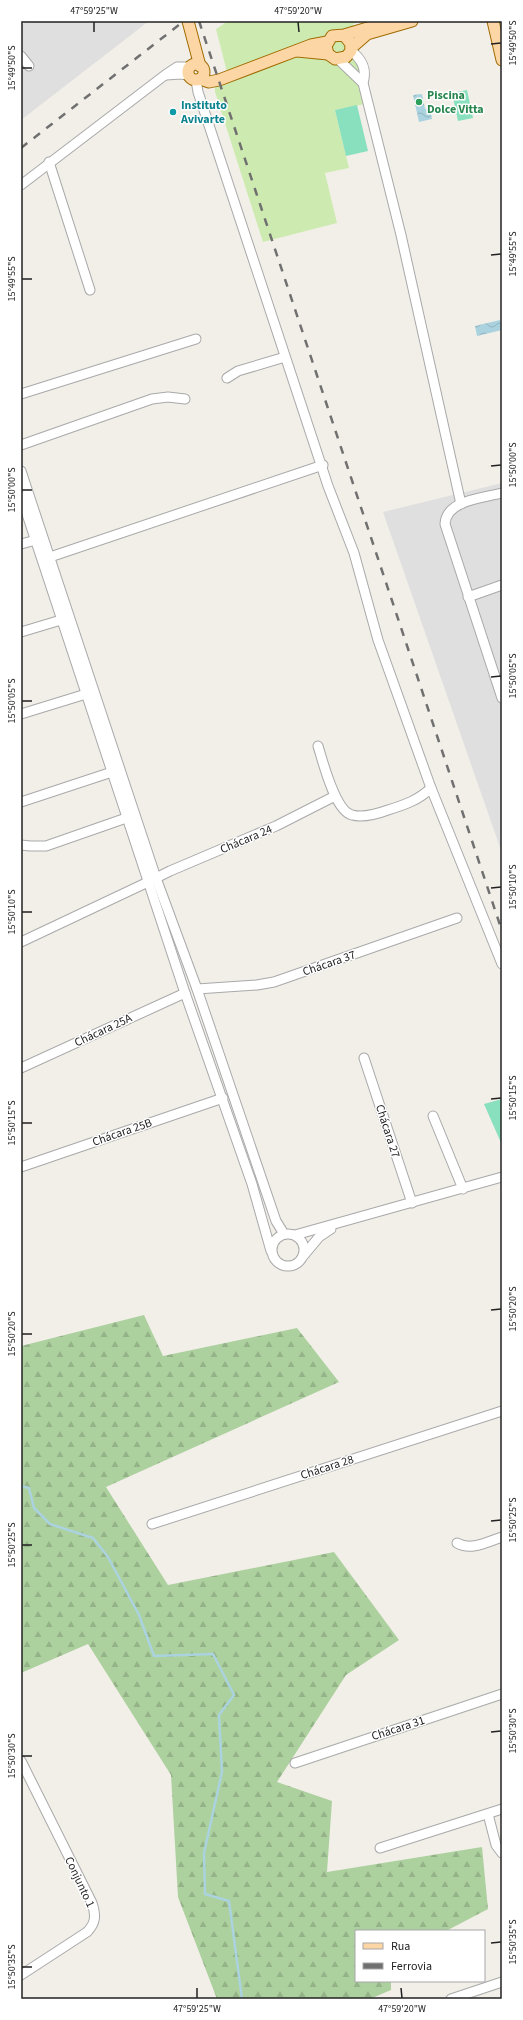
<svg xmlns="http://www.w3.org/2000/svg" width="523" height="2020" font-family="'Source Sans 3',sans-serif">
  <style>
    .residential { fill: #e0dfdf }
    .grass { fill: #cdebb0 }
    .forest { fill: url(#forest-firs) }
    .pitch { fill: #88e0be }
    .water { fill: url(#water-waves) }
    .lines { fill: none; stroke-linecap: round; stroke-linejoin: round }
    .stream { stroke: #aad3df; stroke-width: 2.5 }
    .minor-casing { stroke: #a9a9a9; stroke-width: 11 }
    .major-casing { stroke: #a06b00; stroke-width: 13 }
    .minor { stroke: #fff; stroke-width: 9 }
    .major { stroke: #fcd6a4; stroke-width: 11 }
    .rail { stroke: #707070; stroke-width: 2.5; stroke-dasharray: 8 8; stroke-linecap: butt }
    .ticks { fill: none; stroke: #222; stroke-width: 1.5 }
    .leisure-dot { fill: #2e9e5b; stroke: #fff; stroke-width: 1.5 }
    .culture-dot { fill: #0f9aa8; stroke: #fff; stroke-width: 1.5 }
    .labels { text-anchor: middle; stroke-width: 3; stroke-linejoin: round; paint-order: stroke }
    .leisure-label { font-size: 12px; font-weight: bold; fill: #27864d; stroke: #fff; text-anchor: start }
    .culture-label { font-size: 12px; font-weight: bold; fill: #0d838f; stroke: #fff; text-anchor: start }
    .street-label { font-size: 12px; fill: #222; stroke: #fff }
    .neatline { fill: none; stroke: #222; stroke-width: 1.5 }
    .ticks-label { font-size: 10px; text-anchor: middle; fill: #222 }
  </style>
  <defs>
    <pattern id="forest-firs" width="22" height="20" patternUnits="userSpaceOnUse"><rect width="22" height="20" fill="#add19e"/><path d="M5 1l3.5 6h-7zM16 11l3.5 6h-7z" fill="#95b388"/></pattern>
    <pattern id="water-waves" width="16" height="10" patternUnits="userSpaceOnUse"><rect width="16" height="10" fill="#aad3df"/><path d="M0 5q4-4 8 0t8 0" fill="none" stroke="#92b5bf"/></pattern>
  </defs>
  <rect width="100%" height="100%" fill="#f2efe9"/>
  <g class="residential">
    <path d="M 28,21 L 149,21 L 21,120 L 21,25 Z"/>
    <path d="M 502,483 L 502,853 L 383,512 Z"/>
  </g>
  <path class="grass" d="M 228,21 L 363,21 L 353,24 L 370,103 L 335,110 L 349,168 L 325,173 L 337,223 L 263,242 L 215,92 L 215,87 L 229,80 L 216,29 Z"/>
  <path class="forest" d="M 144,1315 L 163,1356 L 297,1328 L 339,1382 L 106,1487 L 168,1585 L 334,1552 L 399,1640 L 346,1675 L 277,1782 L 332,1801 L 327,1872 L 482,1847 L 488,1909 L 446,1931 L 356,1931 L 356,1981 L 391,1981 L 391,1990 L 370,1999 L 217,1999 L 178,1897 L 171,1775 L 88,1644 L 21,1673 L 21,1346 Z"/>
  <g class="pitch">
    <path d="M 467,90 L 473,118 L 458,121 L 452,93 Z"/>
    <path d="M 357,105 L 368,151 L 346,156 L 335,110 Z"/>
    <path d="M 502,1099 L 502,1145 L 484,1104 Z"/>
  </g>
  <g class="water">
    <path d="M 422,94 L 425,109 L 430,108 L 432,119 L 419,122 L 413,95 Z"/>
    <path d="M 500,320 L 502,330 L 477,336 L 475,326 Z"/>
  </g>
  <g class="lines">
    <path class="stream" d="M 21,1486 L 29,1488 L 34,1508 L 50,1524 L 93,1538 L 108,1557 L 139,1615 L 154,1656 L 213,1654 L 234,1695 L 219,1715 L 222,1772 L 204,1853 L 205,1894 L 229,1901 L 242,1999"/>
    <g class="minor-casing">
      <g id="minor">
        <path d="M 351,51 C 362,59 367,70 363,83 L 401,235 L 461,504"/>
        <path d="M 21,56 L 29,66"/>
        <path d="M 339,60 L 363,83"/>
        <path d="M 166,75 L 181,74 L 188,75"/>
        <path d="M 196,80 L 198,92 L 328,486 L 354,553 L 378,640 L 431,788 L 502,964"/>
        <path d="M 49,162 L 90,290"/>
        <path d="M 21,185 L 165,75 L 177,67 L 190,67"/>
        <path d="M 227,378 L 238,371 L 285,357"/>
        <path d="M 21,394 L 196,339"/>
        <path d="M 21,445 L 152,399 L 168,397 L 185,399"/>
        <path d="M 21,471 L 156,878 L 197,989 L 276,1221 L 284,1234"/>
        <path d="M 502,493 C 483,498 446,500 445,524 L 502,698"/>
        <path d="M 21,496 L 185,993 L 252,1184 L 271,1251"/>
        <path d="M 21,544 L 36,540"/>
        <path d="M 50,557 L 323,465"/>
        <path d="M 468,597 L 502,585"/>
        <path d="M 21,632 L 61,620"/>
        <path d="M 21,714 L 86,694"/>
        <path d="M 318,746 C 323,762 335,811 352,815 C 363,818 377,814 388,810 C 404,805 419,800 431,788"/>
        <path d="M 21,802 L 112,772"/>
        <path d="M 21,845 L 30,846 L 46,846 L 132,816"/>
        <path d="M 156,878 L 170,871 L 276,826 L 335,796"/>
        <path d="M 21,942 L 148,882"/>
        <path d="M 197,989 L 257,985 L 274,982 L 457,918"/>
        <path d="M 364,1058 L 412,1203"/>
        <path d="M 21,1068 L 185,993"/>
        <path d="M 433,1116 L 463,1189"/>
        <path d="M 21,1167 L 223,1098"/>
        <circle cx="288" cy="1250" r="16"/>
        <path d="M 295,1235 L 502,1177"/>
        <path d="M 304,1255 L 319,1237 L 331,1229"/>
        <path d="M 152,1524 L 502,1411"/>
        <path d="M 457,1543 C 471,1551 487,1542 502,1537"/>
        <path d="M 21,1761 L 92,1903 C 96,1915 96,1923 87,1932 L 21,1975"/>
        <path d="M 295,1763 L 502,1694"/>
        <path d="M 488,1814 L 496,1845 L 502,1853"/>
        <path d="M 380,1848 L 502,1809"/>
        <path d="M 451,1999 L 502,1982"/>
      </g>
    </g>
    <g class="major-casing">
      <g id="major">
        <path d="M 188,21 L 200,66"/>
        <path d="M 493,21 L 502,60"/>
        <path d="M 344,35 L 351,44 L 351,51 L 346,57 L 335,59 L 328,54 L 326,46 L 332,36 L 344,35 L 391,21"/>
        <path d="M 351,48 L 367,34 L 412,21"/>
        <path d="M 297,51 L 328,54"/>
        <circle cx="196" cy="72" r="8"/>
        <path d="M 200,79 L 209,82 L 219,80 L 311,45 L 327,42"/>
      </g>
    </g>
    <use href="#minor" class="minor"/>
    <use href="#major" class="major"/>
    <g class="rail">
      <path d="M 199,21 L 502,931"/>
      <path d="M 21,148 L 184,21"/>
    </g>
  </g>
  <path class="ticks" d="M 94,22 L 94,32M 298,22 L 299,32M 491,44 L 501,43M 22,68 L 32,68M 491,255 L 501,254M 22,279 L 32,279M 491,466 L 501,465M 22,490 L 32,490M 491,677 L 501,676M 22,701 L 32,701M 491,888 L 501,887M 22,912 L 32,912M 491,1099 L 501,1098M 22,1123 L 32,1123M 491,1310 L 501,1309M 22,1334 L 32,1334M 491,1521 L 501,1520M 22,1545 L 32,1545M 491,1732 L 501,1731M 22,1756 L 32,1756M 491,1943 L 501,1942M 22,1967 L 32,1967M 197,1988 L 197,1998M 401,1988 L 402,1998"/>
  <circle class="leisure-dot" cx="419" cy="102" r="4"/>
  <circle class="culture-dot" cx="173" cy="112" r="4"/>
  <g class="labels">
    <g class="leisure-label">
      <text x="427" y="99">Piscina<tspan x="427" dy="14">Dolce Vitta</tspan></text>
    </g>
    <g class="culture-label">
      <text x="181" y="109">Instituto<tspan x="181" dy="14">Avivarte</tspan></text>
    </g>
    <g class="street-label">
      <text transform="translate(246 839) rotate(-23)" y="4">Chácara 24</text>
      <text transform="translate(329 963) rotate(-19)" y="4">Chácara 37</text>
      <text transform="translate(103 1030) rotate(-25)" y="4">Chácara 25A</text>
      <text transform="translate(388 1131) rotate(72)" y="4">Chácara 27</text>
      <text transform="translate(122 1132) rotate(-19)" y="4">Chácara 25B</text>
      <text transform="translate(327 1467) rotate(-18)" y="4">Chácara 28</text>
      <text transform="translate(398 1728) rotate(-18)" y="4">Chácara 31</text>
      <text transform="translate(80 1882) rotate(65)" y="4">Conjunto 1</text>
    </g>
  </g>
  <rect width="523" height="2020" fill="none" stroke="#ffffff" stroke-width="44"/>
  <rect x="355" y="1930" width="130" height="52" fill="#ffffff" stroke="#a7a7a7"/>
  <rect x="363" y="1943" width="20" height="6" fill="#fcd6a4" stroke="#a7a7a7"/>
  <text x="391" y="1950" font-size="12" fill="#222222">Rua</text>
  <rect x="363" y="1963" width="20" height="6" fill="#707070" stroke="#a7a7a7"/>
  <text x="391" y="1970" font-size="12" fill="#222222">Ferrovia</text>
  <rect x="22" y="22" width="479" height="1976" class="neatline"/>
  <g class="ticks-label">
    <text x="94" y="14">47°59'25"W</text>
    <text x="298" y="14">47°59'20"W</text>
    <text transform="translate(512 43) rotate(-90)" y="4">15°49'50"S</text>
    <text transform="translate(11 68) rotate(-90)" y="4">15°49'50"S</text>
    <text transform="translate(512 254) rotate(-90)" y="4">15°49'55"S</text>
    <text transform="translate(11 279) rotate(-90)" y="4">15°49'55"S</text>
    <text transform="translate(512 465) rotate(-90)" y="4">15°50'00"S</text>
    <text transform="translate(11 490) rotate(-90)" y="4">15°50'00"S</text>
    <text transform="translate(512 676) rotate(-90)" y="4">15°50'05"S</text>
    <text transform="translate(11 701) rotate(-90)" y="4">15°50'05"S</text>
    <text transform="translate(512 887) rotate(-90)" y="4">15°50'10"S</text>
    <text transform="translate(11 912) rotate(-90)" y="4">15°50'10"S</text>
    <text transform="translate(512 1098) rotate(-90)" y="4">15°50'15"S</text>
    <text transform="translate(11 1123) rotate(-90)" y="4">15°50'15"S</text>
    <text transform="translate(512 1309) rotate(-90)" y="4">15°50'20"S</text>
    <text transform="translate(11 1334) rotate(-90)" y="4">15°50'20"S</text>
    <text transform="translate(512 1520) rotate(-90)" y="4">15°50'25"S</text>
    <text transform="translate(11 1545) rotate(-90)" y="4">15°50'25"S</text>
    <text transform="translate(512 1731) rotate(-90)" y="4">15°50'30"S</text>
    <text transform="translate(11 1756) rotate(-90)" y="4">15°50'30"S</text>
    <text transform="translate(512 1942) rotate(-90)" y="4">15°50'35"S</text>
    <text transform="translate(11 1967) rotate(-90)" y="4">15°50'35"S</text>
    <text x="197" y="2012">47°59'25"W</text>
    <text x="402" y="2012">47°59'20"W</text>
  </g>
</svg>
